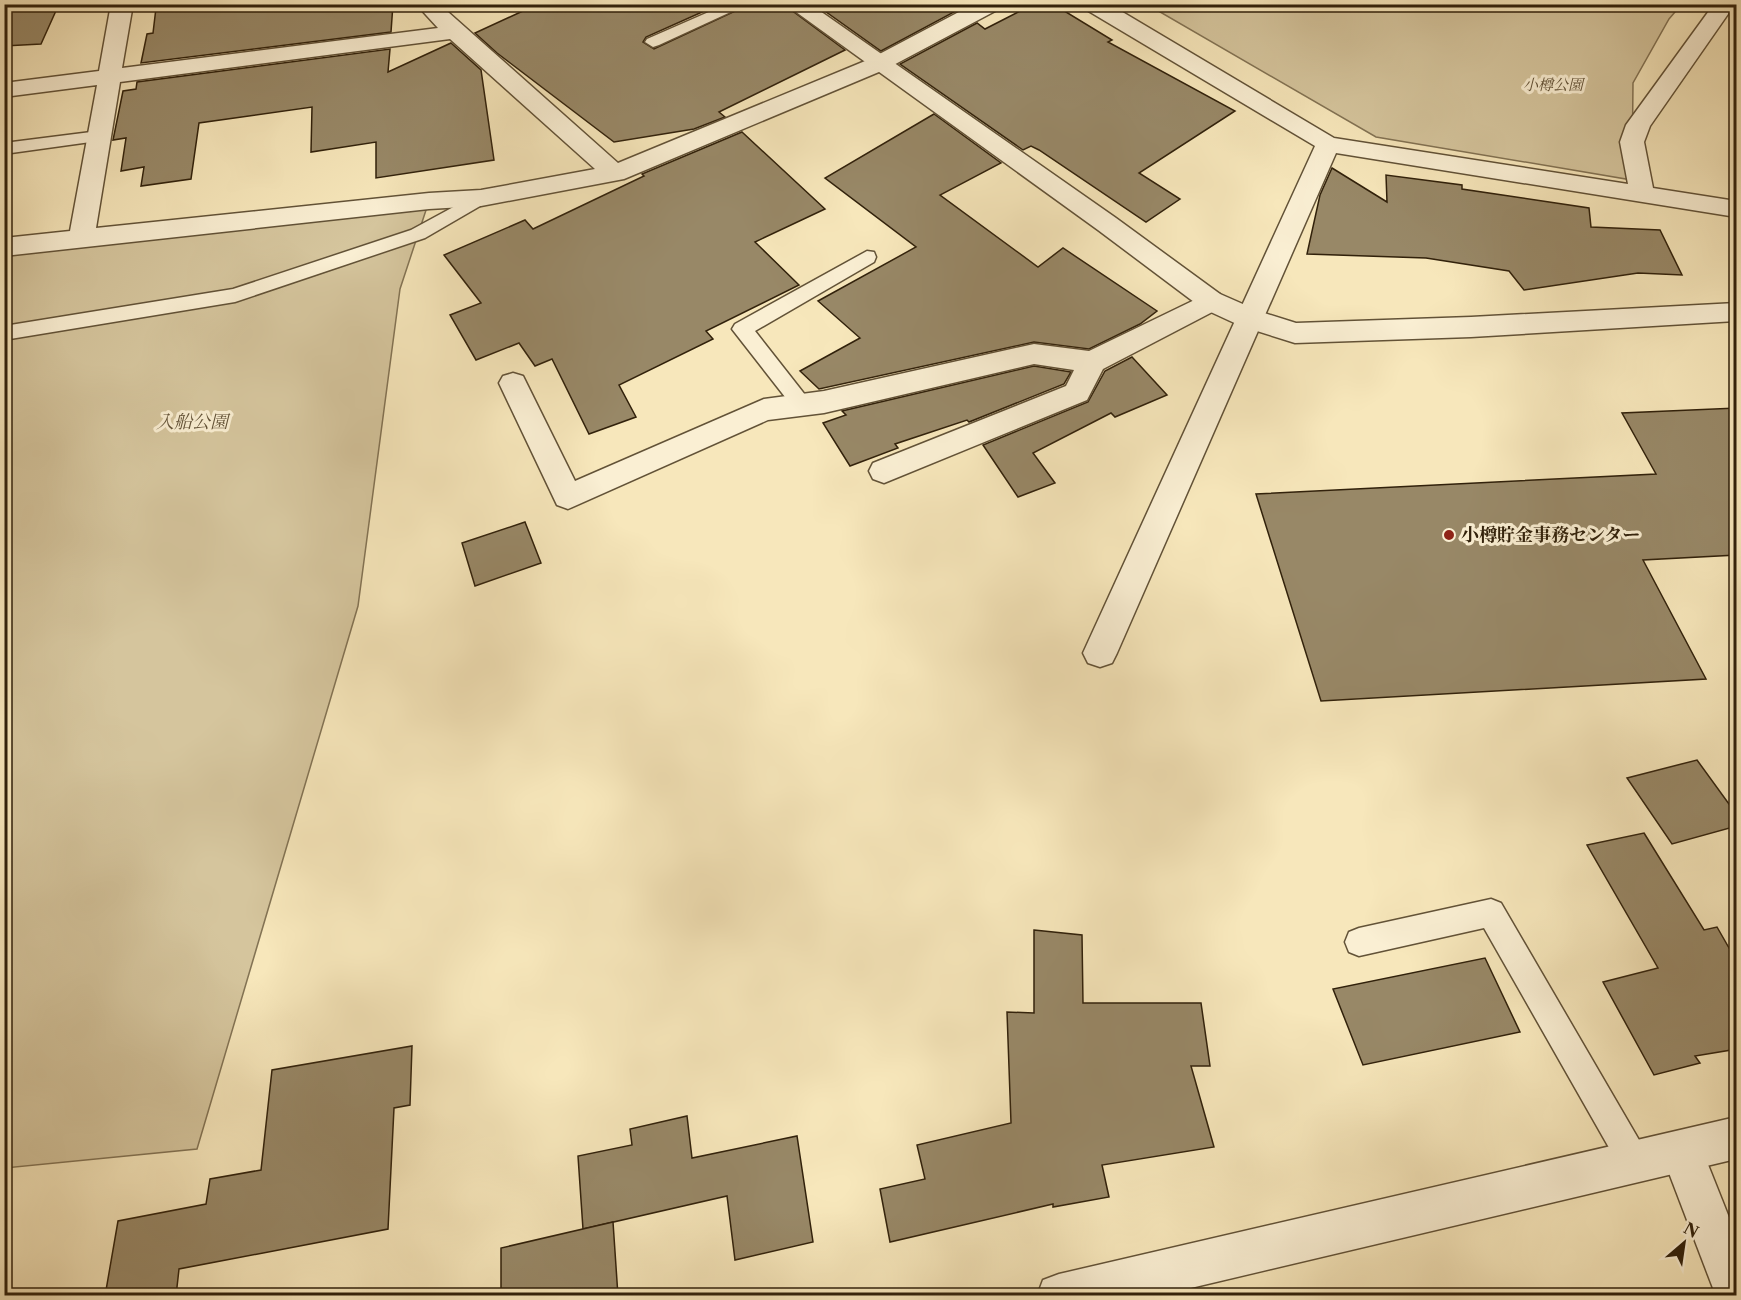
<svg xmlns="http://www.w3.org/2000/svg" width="1741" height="1300" font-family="'Libre Caslon Text','Noto Serif JP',serif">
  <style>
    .green { fill: #d5c59d; stroke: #837354; stroke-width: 1.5 }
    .building { fill: #988867; stroke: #31210b; stroke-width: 1.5 }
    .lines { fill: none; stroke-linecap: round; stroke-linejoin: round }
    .service-casing { stroke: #625237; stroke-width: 3 }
    .minor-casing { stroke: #625237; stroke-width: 3 }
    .tertiary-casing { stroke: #625237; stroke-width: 3 }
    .service { fill: #faefd3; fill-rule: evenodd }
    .minor { fill: #faefd3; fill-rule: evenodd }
    .tertiary { fill: #faefd3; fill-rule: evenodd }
    .poi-dot { fill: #8f2418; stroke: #faefd3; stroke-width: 2 }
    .labels { text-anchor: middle; stroke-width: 6; stroke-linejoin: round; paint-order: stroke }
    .far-park-label { font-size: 15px; font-style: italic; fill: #625237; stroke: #faefd3 }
    .park-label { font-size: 18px; font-style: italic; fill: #625237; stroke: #faefd3 }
    .poi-label { font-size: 18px; font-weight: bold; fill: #31210b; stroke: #faefd3; text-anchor: start }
  </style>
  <rect width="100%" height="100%" fill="#f7e7bb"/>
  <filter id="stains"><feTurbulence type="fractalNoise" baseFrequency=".00333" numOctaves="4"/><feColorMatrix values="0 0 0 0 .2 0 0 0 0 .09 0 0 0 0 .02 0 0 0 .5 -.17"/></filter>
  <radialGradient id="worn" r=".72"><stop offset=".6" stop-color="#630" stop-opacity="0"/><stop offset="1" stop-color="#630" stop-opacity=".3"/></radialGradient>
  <g class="green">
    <path d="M 1148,5 L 1681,5 L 1669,19 L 1633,83 L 1632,180 L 1376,137 Z"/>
    <path d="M 429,201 L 400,289 L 358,606 L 197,1149 L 5,1168 L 4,253 Z"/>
  </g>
  <g class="building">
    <path d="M 4,4 L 59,4 L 41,44 L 4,46 Z"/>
    <path d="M 177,4 L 393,4 L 391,32 L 141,63 L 147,34 L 153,33 L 156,8 Z"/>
    <path d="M 538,4 L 720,4 L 646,37 L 643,42 L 654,49 L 750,4 L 783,4 L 845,50 L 719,112 L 725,117 L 694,129 L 614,142 L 497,53 L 475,33 Z"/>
    <path d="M 815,4 L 947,4 L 956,11 L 881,51 Z"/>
    <path d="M 1034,4 L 1053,4 L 1112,40 L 1108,42 L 1235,111 L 1139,173 L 1180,199 L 1146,222 L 1039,150 L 1031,146 L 1023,150 L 900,64 L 977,23 L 985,29 Z"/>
    <path d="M 451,43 L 481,70 L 494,160 L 376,178 L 376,142 L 311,152 L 312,107 L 199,123 L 191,179 L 141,186 L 144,167 L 121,171 L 126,138 L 113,140 L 123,91 L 136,89 L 137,82 L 390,49 L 388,72 Z"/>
    <path d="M 934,114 L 1001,163 L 940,195 L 1038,267 L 1063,248 L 1157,311 L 1140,324 L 1089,349 L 1034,342 L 819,389 L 800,371 L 860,338 L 818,301 L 916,247 L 825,178 Z"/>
    <path d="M 742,132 L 825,209 L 755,242 L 799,285 L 706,331 L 713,339 L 619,385 L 636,417 L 589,434 L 552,359 L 535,366 L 519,343 L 476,360 L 450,315 L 481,303 L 444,255 L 525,220 L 533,229 L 644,176 L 642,174 Z"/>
    <path d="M 1332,168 L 1387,202 L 1386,175 L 1462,185 L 1462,189 L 1589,208 L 1591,227 L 1660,230 L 1682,275 L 1638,273 L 1524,290 L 1509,271 L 1426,258 L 1307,254 L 1320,195 Z"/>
    <path d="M 1132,357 L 1167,395 L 1115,417 L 1111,413 L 1033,453 L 1055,483 L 1018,497 L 983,445 L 1088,402 L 1105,371 Z"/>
    <path d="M 1034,366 L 1071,372 L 1064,384 L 969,422 L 967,420 L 895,444 L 898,448 L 850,466 L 823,423 L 846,415 L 842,411 Z"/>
    <path d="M 1737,408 L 1737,555 L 1643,560 L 1706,679 L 1321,701 L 1256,494 L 1656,474 L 1622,413 Z"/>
    <path d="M 525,522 L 541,563 L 475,586 L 462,543 Z"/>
    <path d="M 1697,760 L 1737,815 L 1737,826 L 1672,844 L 1627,778 Z"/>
    <path d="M 1644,833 L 1704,930 L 1717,927 L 1737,962 L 1737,1049 L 1695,1056 L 1700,1063 L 1654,1075 L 1603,982 L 1658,968 L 1587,845 Z"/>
    <path d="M 1034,930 L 1082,935 L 1083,1003 L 1201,1003 L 1210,1066 L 1191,1066 L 1214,1147 L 1102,1165 L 1109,1197 L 1053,1207 L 1053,1204 L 890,1242 L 880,1189 L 925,1179 L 917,1145 L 1011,1123 L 1007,1012 L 1034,1013 Z"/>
    <path d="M 1485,958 L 1520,1032 L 1363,1065 L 1333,989 Z"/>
    <path d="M 412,1046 L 410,1105 L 394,1108 L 388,1229 L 179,1269 L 176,1296 L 105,1296 L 118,1221 L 206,1204 L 210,1179 L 261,1170 L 272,1070 Z"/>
    <path d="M 687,1116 L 692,1158 L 797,1136 L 813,1242 L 735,1260 L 727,1196 L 583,1229 L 578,1156 L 632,1145 L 630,1129 Z"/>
    <path d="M 613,1222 L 618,1296 L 501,1296 L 501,1248 Z"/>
  </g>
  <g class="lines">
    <g class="service-casing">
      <g id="service">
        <path d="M 727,4 L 748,4 L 659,45 L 653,47 L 645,42 L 647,39 Z"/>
        <path d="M 99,131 L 105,132 L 108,136 L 105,140 L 4,154 L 4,143 Z"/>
        <path d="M 481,192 L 487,194 L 490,198 L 487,202 L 425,238 L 235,302 L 4,340 L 4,326 L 233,289 L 411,230 Z"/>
        <path d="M 867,251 L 874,252 L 876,257 L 874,262 L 755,331 L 813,405 L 810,411 L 803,413 L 796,411 L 732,329 L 735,324 Z"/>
        <path d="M 1491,899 L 1501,903 L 1646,1152 L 1650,1163 L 1646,1174 L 1635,1178 L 1624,1174 L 1484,928 L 1359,956 L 1349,952 L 1345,942 L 1349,932 L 1359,928 Z"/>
      </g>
    </g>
    <g class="minor-casing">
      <g id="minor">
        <path d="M 111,4 L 133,4 L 122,68 L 438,28 L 416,4 L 439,4 L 618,163 L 870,59 L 974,4 L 1001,4 L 999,9 L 886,69 L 624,179 L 481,206 L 429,209 L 4,256 L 4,238 L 70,231 L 97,85 L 4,97 L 4,83 L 99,71 ZM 450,39 L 595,169 L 481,190 L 429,193 L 96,228 L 120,82 Z"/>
        <path d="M 1083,4 L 1109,4 L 1334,138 L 1628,184 L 1620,142 L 1626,125 L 1714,4 L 1735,4 L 1650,126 L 1644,142 L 1653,188 L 1736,201 L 1736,217 L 1336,153 L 1117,653 L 1112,663 L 1100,667 L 1088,663 L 1083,653 L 1315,146 L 1085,9 Z"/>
        <path d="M 1211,292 L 1220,294 L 1224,301 L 1220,308 L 1103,369 L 1087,400 L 884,483 L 873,479 L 869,471 L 873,463 L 1066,386 L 1074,370 L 1034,364 L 824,413 L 768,420 L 568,509 L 557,505 L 499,383 L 503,376 L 513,373 L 523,376 L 575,481 L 764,399 L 824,391 L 1034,344 L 1089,351 Z"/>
        <path d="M 1682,1131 L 1697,1137 L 1736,1235 L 1736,1296 L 1716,1296 L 1661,1152 L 1667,1137 Z"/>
      </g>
    </g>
    <g class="tertiary-casing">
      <g id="tertiary">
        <path d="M 785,4 L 810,4 L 1116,218 L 1220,294 L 1261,312 L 1296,323 L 1471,317 L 1736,303 L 1736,321 L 1471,337 L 1295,343 L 1241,326 L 1202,308 L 1098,230 Z"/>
        <path d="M 1736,1117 L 1736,1159 L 1157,1296 L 1037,1296 L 1043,1280 L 1059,1274 Z"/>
      </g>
    </g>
    <use href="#service" class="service"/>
    <use href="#minor" class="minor"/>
    <use href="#tertiary" class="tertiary"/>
  </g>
  <circle class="poi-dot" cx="1449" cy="535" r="6"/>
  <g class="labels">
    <g class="far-park-label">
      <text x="1553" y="90">小樽公園</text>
    </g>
    <g class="park-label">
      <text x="192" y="428">入船公園</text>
    </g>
    <g class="poi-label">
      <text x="1461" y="541">小樽貯金事務センター</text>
    </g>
  </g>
  <rect width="1741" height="1300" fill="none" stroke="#f7e7bb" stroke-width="24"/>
  <rect x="6" y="6" width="1729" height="1288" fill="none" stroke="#31210b" stroke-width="3"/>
  <rect x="12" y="12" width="1717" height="1276" fill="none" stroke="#31210b" stroke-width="1.5"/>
  <g transform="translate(1684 1243) rotate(29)" stroke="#faefd3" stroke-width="4.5" paint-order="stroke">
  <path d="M0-4.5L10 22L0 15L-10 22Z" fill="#31210b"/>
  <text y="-9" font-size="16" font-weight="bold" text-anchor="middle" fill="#31210b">N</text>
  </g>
  <rect width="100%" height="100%" filter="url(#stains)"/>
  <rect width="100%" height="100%" fill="url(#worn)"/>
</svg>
